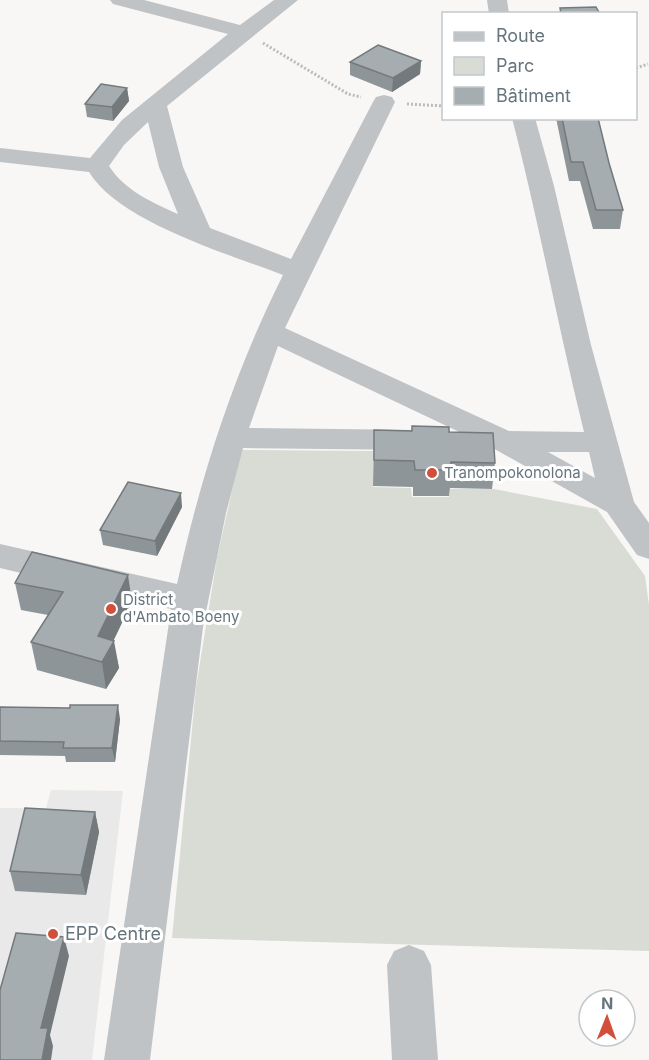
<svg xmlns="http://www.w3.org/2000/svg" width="649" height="1060" font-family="Inter,sans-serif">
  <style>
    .built { fill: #e8e9e8 }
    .green { fill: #d8dcd5 }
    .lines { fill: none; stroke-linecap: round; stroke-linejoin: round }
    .path { stroke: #b9bcbe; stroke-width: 3; stroke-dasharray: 2 2; stroke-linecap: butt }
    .minor { fill: #bfc3c6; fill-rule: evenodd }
    .wall { fill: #8e9598 }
    .shaded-wall { fill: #74797c }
    .building { fill: #a5adb1; stroke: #74797c; stroke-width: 1.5 }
    .poi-dot { fill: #d2503b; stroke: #fff; stroke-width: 2 }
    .labels { text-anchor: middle; stroke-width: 6; stroke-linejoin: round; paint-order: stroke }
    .poi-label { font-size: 15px; fill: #66757d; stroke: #fff; text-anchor: start }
    .near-poi-label { font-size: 18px; fill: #66757d; stroke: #fff; text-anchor: start }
  </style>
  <rect width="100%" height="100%" fill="#f8f7f5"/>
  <path class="built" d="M 51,790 L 123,791 L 92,1060 L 0,1060 L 0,808 L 46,808 Z"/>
  <path class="green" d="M 241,450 L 373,451 L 373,487 L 411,488 L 412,497 L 449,497 L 450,489 L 494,489 L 597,509 L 645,576 L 649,605 L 649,951 L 172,938 L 196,687 L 217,558 Z"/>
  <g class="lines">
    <g class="path">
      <path d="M 263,43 L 348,94 L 361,97"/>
      <path d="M 636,68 L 648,64"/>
      <path d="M 407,104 L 444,106"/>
    </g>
    <g class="minor">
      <path d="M 110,0 L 144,0 L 240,25 L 274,0 L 298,0 L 167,106 L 183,167 L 210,228 L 291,259 L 373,102 L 376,97 L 384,95 L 392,97 L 395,102 L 285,328 L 509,431 L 584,432 C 558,327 539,222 512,118 L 535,118 L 554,186 L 591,345 L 634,502 L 649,523 L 649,559 L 637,555 L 607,512 L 491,447 L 278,346 L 249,428 L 418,430 L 429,433 L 433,440 L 429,447 L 418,450 L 243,448 L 226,513 L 203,627 L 150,1060 L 104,1060 L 171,609 L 0,568 L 0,544 L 177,584 C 201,475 233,375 283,275 C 229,254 119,222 89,172 L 0,162 L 0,148 L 90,158 L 122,120 L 228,34 L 113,4 ZM 148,122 L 159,167 L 178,214 C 153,203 124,190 109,166 L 124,145 ZM 548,452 L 589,452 L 595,478 Z"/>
      <path d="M 487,0 L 507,0 L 509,14 L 489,14 Z"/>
      <path d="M 409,945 L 424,951 L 431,965 L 438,1060 L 392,1060 L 387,965 L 394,951 Z"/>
    </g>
  </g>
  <g class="wall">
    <path d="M 421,61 L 420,74 L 392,92 L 350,75 L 350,62 Z"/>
    <path d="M 127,88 L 129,101 L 113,121 L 87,117 L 85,104 Z"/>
    <path d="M 556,118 L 598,118 L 609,163 L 623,210 L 620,229 L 593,229 L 580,181 L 569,181 Z"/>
    <path d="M 412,426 L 449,432 L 495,463 L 492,489 L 450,488 L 449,496 L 413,496 L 413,487 L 373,486 L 374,430 L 412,431 Z"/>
    <path d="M 182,507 L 157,556 L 103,545 L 100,530 Z"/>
    <path d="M 15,583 L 132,602 L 113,640 L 119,668 L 106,689 L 37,670 L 31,642 L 48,615 L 21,610 Z"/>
    <path d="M 0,707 L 120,719 L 115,762 L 66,762 L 65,756 L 0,755 Z"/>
    <path d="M 95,812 L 99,832 L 86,895 L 15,891 L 10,871 Z"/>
  </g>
  <g class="shaded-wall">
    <path d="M 421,61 L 420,74 L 392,92 L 393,78 Z"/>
    <path d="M 127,88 L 129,101 L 113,121 L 112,107 Z"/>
    <path d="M 181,493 L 182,507 L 157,556 L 155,541 Z"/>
    <path d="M 128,575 L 132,602 L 110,648 L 114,641 L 119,668 L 106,689 L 98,636 Z"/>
    <path d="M 118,705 L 120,719 L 115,762 L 112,748 Z"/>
    <path d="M 95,812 L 99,832 L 86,895 L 81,875 Z"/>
    <path d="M 64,937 L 69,956 L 50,1035 L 53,1046 L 51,1060 L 42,1060 L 41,1028 Z"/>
  </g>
  <g class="building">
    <path d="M 596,7 L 600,14 L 561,14 L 560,8 Z"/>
    <path d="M 378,45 L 421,61 L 393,78 L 350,62 Z"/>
    <path d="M 101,84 L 127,88 L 112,107 L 85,104 Z"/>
    <path d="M 562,118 L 598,118 L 609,163 L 623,210 L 596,210 L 583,162 L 571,162 Z"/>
    <path d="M 412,426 L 449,427 L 449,432 L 493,433 L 495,463 L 451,462 L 451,470 L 415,470 L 414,461 L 374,460 L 374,430 L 412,431 Z"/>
    <path d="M 128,482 L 181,493 L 155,541 L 100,530 Z"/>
    <path d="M 32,552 L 128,575 L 98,636 L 114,641 L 102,662 L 31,642 L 63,592 L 15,583 Z"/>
    <path d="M 70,705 L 118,705 L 112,748 L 63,748 L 64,742 L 0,741 L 0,707 L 70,708 Z"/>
    <path d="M 25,808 L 95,812 L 81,875 L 10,871 Z"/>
    <path d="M 16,933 L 64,937 L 41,1028 L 48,1028 L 42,1060 L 0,1060 L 0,990 Z"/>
  </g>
  <g class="poi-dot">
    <circle cx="432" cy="473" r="6"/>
    <circle cx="111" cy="609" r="6"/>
    <circle cx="53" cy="934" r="6"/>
  </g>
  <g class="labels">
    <g class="poi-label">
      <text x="444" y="478">Tranompokonolona</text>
      <text x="123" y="605">District<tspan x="123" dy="17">d'Ambato Boeny</tspan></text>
    </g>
    <g class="near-poi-label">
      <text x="65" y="940">EPP Centre</text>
    </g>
  </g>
  <rect x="442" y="12" width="195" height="108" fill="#ffffff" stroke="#c2c8cb" stroke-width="1.5"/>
  <rect x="454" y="32" width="30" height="9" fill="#bfc3c6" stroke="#c2c8cb" stroke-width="1.5"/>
  <text x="496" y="42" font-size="18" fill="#66757d">Route</text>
  <rect x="454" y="57" width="30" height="18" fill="#d8dcd5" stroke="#c2c8cb" stroke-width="1.5"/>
  <text x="496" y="72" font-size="18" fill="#66757d">Parc</text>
  <rect x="454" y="87" width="30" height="18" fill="#a5adb1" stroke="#c2c8cb" stroke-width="1.5"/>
  <text x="496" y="102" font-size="18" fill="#66757d">Bâtiment</text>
  <g transform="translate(607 1018) rotate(1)"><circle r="28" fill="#ffffff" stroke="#c2c8cb" stroke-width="1.5"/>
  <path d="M0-4.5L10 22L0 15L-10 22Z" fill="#d2503b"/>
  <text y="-9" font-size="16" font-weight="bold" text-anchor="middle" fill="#66757d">N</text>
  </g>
</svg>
